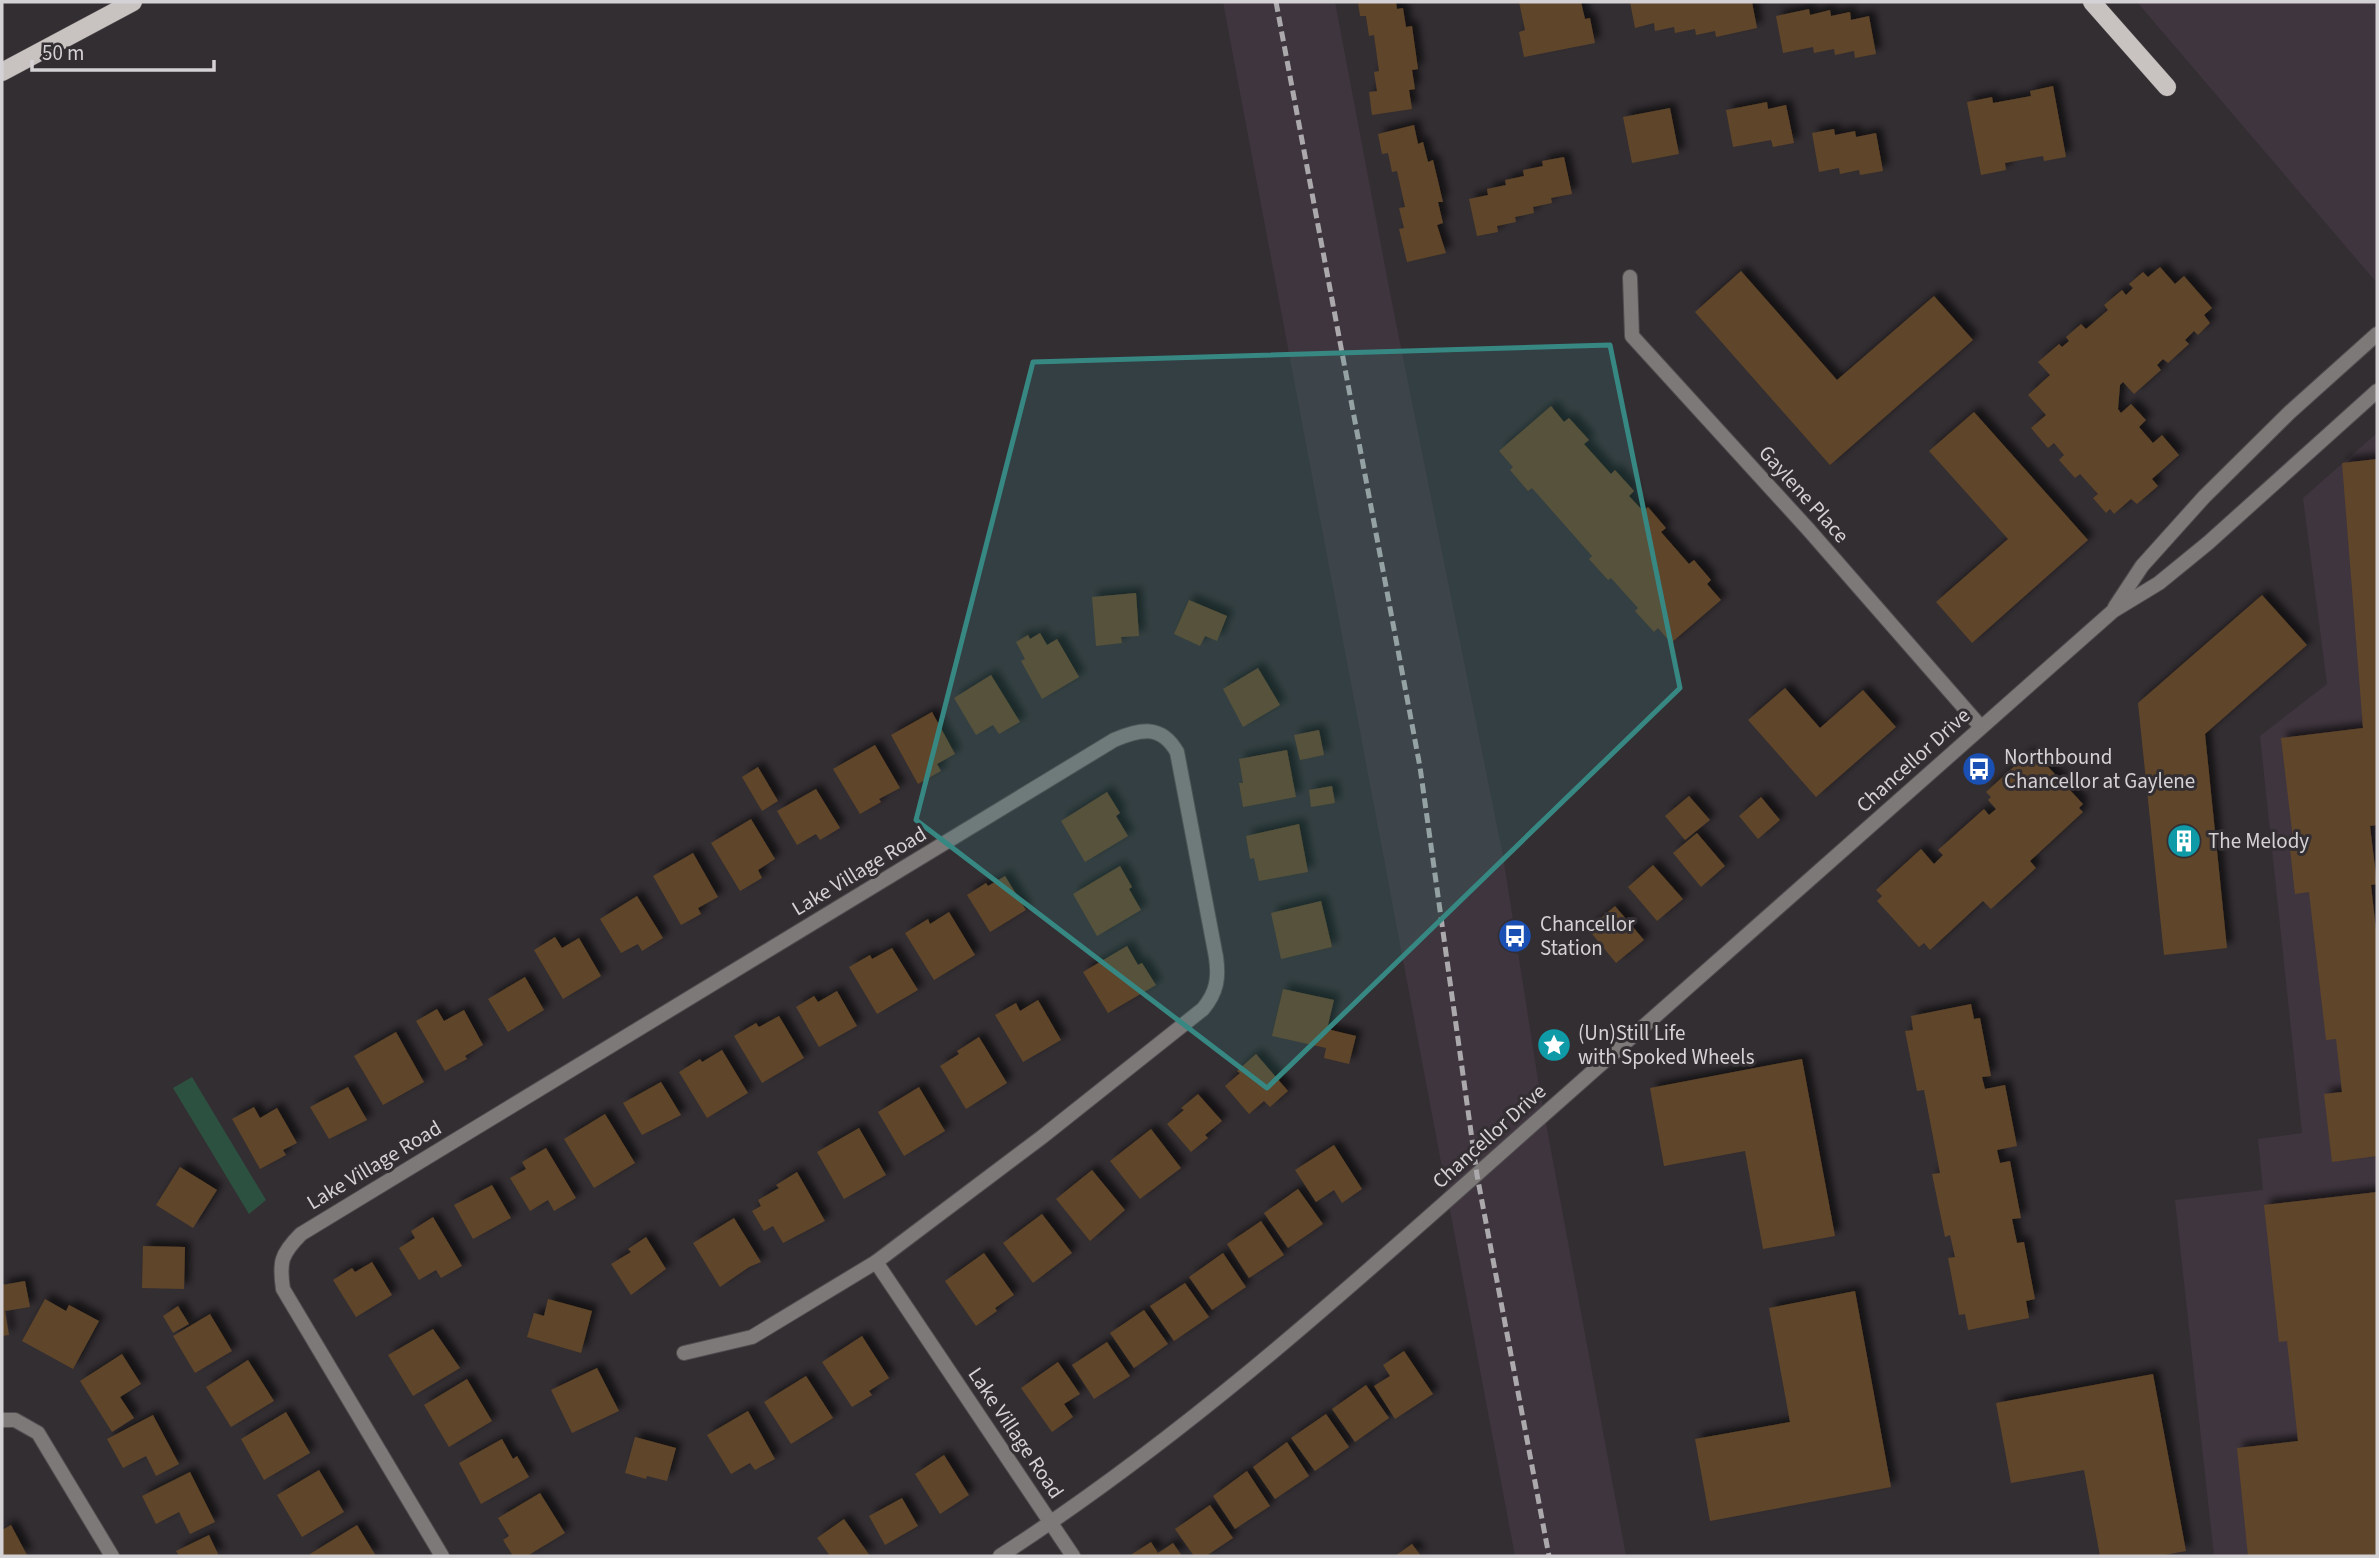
<svg xmlns="http://www.w3.org/2000/svg" width="2379" height="1558" font-family="'Source Sans 3',sans-serif">
  <style>
    .built { fill: #3f353e }
    .green { fill: #2d5140 }
    .building { fill: #5f4529; filter: url(#shadow) }
    .lines { fill: none; stroke-linecap: round; stroke-linejoin: round }
    .minor-casing { stroke: #504c4f; stroke-width: 16 }
    .tertiary-casing { stroke: #504c4f; stroke-width: 16 }
    .primary-casing { stroke: #504c4f; stroke-width: 19 }
    .minor { stroke: #7c7978; stroke-width: 14 }
    .tertiary { stroke: #7c7978; stroke-width: 14 }
    .primary { stroke: #c8c2c0; stroke-width: 18 }
    .rail { stroke: #aca9ac; stroke-width: 5; stroke-dasharray: 10 5; stroke-linecap: butt }
    .marked { fill: #378883; fill-opacity: 0.2; stroke: #378883; stroke-width: 5; stroke-linejoin: round }
    .labels { text-anchor: middle; stroke-width: 6; stroke-linejoin: round; paint-order: stroke }
    .street-label { font-size: 21px; fill: #d5d2d5; stroke: #332e32 }
    .poi-label { font-size: 21px; fill: #d5d2d5; stroke: #332e32; text-anchor: start }
  </style>
  <defs>
    <filter id="shadow"><feDropShadow dx="6" dy="-6" stdDeviation="3.5" flood-color="#0009"/></filter>
  </defs>
  <rect width="100%" height="100%" fill="#332e32"/>
  <g class="built">
    <path d="M 1223,2 L 1335,2 L 1391,298 L 1503,856 L 1538,1080 L 1626,1556 L 1515,1556 Z"/>
    <path d="M 2137,2 L 2377,2 L 2377,283 Z"/>
    <path d="M 2377,433 L 2377,1556 L 2214,1556 L 2175,1200 L 2263,1190 L 2258,1139 L 2302,1133 L 2260,736 L 2327,684 L 2303,498 Z"/>
  </g>
  <path class="green" d="M 192,1077 L 266,1200 L 249,1214 L 173,1088 Z"/>
  <g class="building">
    <path d="M 1358,2 L 1396,2 L 1397,9 L 1403,8 L 1406,27 L 1412,26 L 1418,69 L 1412,70 L 1415,89 L 1409,90 L 1412,109 L 1372,115 L 1369,92 L 1377,91 L 1374,72 L 1379,71 L 1374,35 L 1369,36 L 1366,16 L 1360,16 Z"/>
    <path d="M 1519,2 L 1581,2 L 1585,19 L 1590,18 L 1595,43 L 1524,57 L 1519,32 L 1525,30 Z"/>
    <path d="M 1630,2 L 1752,2 L 1757,28 L 1716,37 L 1715,31 L 1696,35 L 1695,29 L 1675,33 L 1674,27 L 1655,31 L 1654,23 L 1635,28 Z"/>
    <path d="M 1809,9 L 1810,15 L 1830,10 L 1831,16 L 1850,12 L 1851,20 L 1869,16 L 1876,54 L 1855,58 L 1854,51 L 1835,55 L 1834,49 L 1814,53 L 1813,47 L 1783,53 L 1776,16 Z"/>
    <path d="M 2053,86 L 2066,157 L 2044,161 L 2043,156 L 2005,163 L 2006,170 L 1981,175 L 1967,102 L 1992,97 L 1993,103 L 2031,96 L 2030,91 Z"/>
    <path d="M 1767,102 L 1768,109 L 1786,105 L 1794,143 L 1773,147 L 1771,140 L 1733,147 L 1726,110 Z"/>
    <path d="M 1670,108 L 1679,154 L 1632,163 L 1623,117 Z"/>
    <path d="M 1414,125 L 1418,144 L 1423,142 L 1428,162 L 1433,160 L 1443,202 L 1438,202 L 1443,223 L 1437,225 L 1446,253 L 1407,262 L 1399,229 L 1404,228 L 1399,208 L 1405,207 L 1397,171 L 1392,172 L 1388,153 L 1382,154 L 1378,134 Z"/>
    <path d="M 1834,129 L 1835,135 L 1855,131 L 1856,137 L 1876,133 L 1883,171 L 1860,175 L 1859,170 L 1840,174 L 1839,168 L 1819,172 L 1812,133 Z"/>
    <path d="M 1564,157 L 1572,194 L 1551,198 L 1552,203 L 1533,207 L 1534,213 L 1515,217 L 1516,222 L 1497,226 L 1498,232 L 1477,236 L 1469,199 L 1488,195 L 1487,189 L 1506,185 L 1505,180 L 1524,176 L 1523,170 L 1543,166 L 1542,161 Z"/>
    <path d="M 2160,267 L 2175,284 L 2184,276 L 2212,308 L 2204,315 L 2210,323 L 2198,335 L 2194,331 L 2185,340 L 2189,344 L 2168,363 L 2163,359 L 2157,365 L 2161,370 L 2134,394 L 2123,382 L 2120,385 L 2118,409 L 2121,413 L 2131,404 L 2146,420 L 2139,427 L 2153,443 L 2162,435 L 2179,455 L 2152,479 L 2158,486 L 2137,504 L 2131,499 L 2114,514 L 2110,509 L 2106,513 L 2093,498 L 2098,494 L 2080,474 L 2075,478 L 2059,460 L 2064,455 L 2054,443 L 2048,448 L 2031,428 L 2046,415 L 2028,395 L 2050,375 L 2038,362 L 2059,344 L 2062,347 L 2069,341 L 2066,337 L 2081,324 L 2086,329 L 2108,310 L 2104,305 L 2122,290 L 2126,295 L 2133,288 L 2129,284 L 2143,272 L 2148,277 Z"/>
    <path d="M 1741,271 L 1837,380 L 1934,296 L 1973,340 L 1830,465 L 1695,312 Z"/>
    <path d="M 1551,406 L 1564,422 L 1569,418 L 1589,440 L 1584,444 L 1611,474 L 1615,470 L 1634,491 L 1629,496 L 1643,511 L 1648,507 L 1666,528 L 1661,532 L 1689,564 L 1694,560 L 1711,580 L 1707,584 L 1721,600 L 1671,643 L 1658,628 L 1654,632 L 1635,611 L 1638,608 L 1611,578 L 1608,580 L 1589,559 L 1592,556 L 1532,488 L 1528,491 L 1510,470 L 1513,467 L 1499,451 Z"/>
    <path d="M 1974,412 L 2088,540 L 1972,643 L 1936,602 L 2008,539 L 1929,451 Z"/>
    <path d="M 2377,459 L 2377,825 L 2370,826 L 2377,884 L 2371,885 L 2377,939 L 2377,1156 L 2332,1162 L 2324,1094 L 2342,1092 L 2336,1039 L 2326,1040 L 2309,892 L 2295,894 L 2289,840 L 2293,839 L 2281,738 L 2363,728 L 2342,463 Z"/>
    <path d="M 1136,593 L 1139,636 L 1121,637 L 1122,643 L 1096,646 L 1092,597 Z"/>
    <path d="M 2262,595 L 2307,645 L 2205,734 L 2227,948 L 2164,955 L 2138,703 Z"/>
    <path d="M 1189,600 L 1227,616 L 1217,641 L 1205,636 L 1200,646 L 1174,634 Z"/>
    <path d="M 1040,633 L 1047,645 L 1057,639 L 1079,677 L 1042,699 L 1021,661 L 1025,659 L 1016,642 L 1028,635 L 1030,639 Z"/>
    <path d="M 1258,668 L 1280,705 L 1243,727 L 1223,689 Z"/>
    <path d="M 991,675 L 1020,722 L 999,734 L 993,725 L 976,735 L 954,698 Z"/>
    <path d="M 1785,688 L 1820,728 L 1863,690 L 1896,727 L 1816,797 L 1748,720 Z"/>
    <path d="M 932,712 L 955,754 L 937,764 L 941,771 L 918,784 L 891,735 Z"/>
    <path d="M 1319,730 L 1324,755 L 1300,760 L 1294,735 Z"/>
    <path d="M 875,745 L 900,788 L 879,799 L 881,802 L 860,814 L 833,769 Z"/>
    <path d="M 1287,750 L 1296,797 L 1243,807 L 1239,783 L 1243,783 L 1239,759 Z"/>
    <path d="M 2029,753 L 2034,760 L 2038,756 L 2083,804 L 2079,808 L 2083,812 L 2030,861 L 2036,868 L 1991,909 L 1983,901 L 1930,950 L 1924,943 L 1919,947 L 1877,901 L 1882,896 L 1876,890 L 1921,849 L 1934,864 L 1943,855 L 1938,850 L 1984,809 L 1989,815 L 1996,809 L 1988,800 L 1991,797 L 1986,792 Z"/>
    <path d="M 758,767 L 778,801 L 762,811 L 742,777 Z"/>
    <path d="M 1332,786 L 1335,803 L 1311,807 L 1309,790 Z"/>
    <path d="M 816,789 L 840,828 L 820,840 L 816,834 L 797,845 L 777,811 Z"/>
    <path d="M 1107,792 L 1120,813 L 1116,816 L 1128,836 L 1085,862 L 1061,821 Z"/>
    <path d="M 1689,796 L 1710,820 L 1685,840 L 1665,816 Z"/>
    <path d="M 1761,797 L 1780,820 L 1758,839 L 1739,816 Z"/>
    <path d="M 751,819 L 775,859 L 758,870 L 762,878 L 740,891 L 711,843 Z"/>
    <path d="M 1299,824 L 1308,872 L 1259,881 L 1254,858 L 1250,859 L 1246,836 Z"/>
    <path d="M 1697,833 L 1725,866 L 1701,887 L 1673,853 Z"/>
    <path d="M 693,853 L 718,897 L 698,908 L 701,914 L 681,925 L 653,876 Z"/>
    <path d="M 1653,865 L 1683,899 L 1657,921 L 1628,887 Z"/>
    <path d="M 1120,866 L 1132,887 L 1129,889 L 1141,910 L 1097,936 L 1073,894 Z"/>
    <path d="M 1005,876 L 1026,910 L 990,932 L 967,895 L 986,883 L 988,886 Z"/>
    <path d="M 637,896 L 663,938 L 642,951 L 638,944 L 621,953 L 600,919 Z"/>
    <path d="M 1321,901 L 1332,947 L 1281,959 L 1271,913 Z"/>
    <path d="M 1615,906 L 1644,940 L 1616,963 L 1588,929 Z"/>
    <path d="M 949,912 L 975,955 L 934,980 L 905,933 L 928,919 L 930,924 Z"/>
    <path d="M 555,937 L 562,948 L 579,938 L 601,976 L 563,999 L 534,950 Z"/>
    <path d="M 1127,946 L 1138,965 L 1142,963 L 1156,985 L 1108,1013 L 1083,972 Z"/>
    <path d="M 892,948 L 918,990 L 877,1014 L 849,967 L 870,955 L 872,959 Z"/>
    <path d="M 525,977 L 544,1010 L 508,1032 L 488,999 Z"/>
    <path d="M 1283,989 L 1334,1000 L 1327,1029 L 1356,1036 L 1349,1064 L 1324,1058 L 1326,1048 L 1272,1036 Z"/>
    <path d="M 837,991 L 857,1026 L 819,1047 L 796,1007 L 814,996 L 818,1002 Z"/>
    <path d="M 1038,1000 L 1061,1040 L 1023,1062 L 995,1015 L 1016,1003 L 1020,1011 Z"/>
    <path d="M 1971,1004 L 1974,1019 L 1980,1018 L 1991,1076 L 1982,1077 L 1985,1089 L 2005,1085 L 2017,1146 L 1997,1150 L 2000,1163 L 2010,1161 L 2021,1218 L 2012,1219 L 2017,1243 L 2024,1242 L 2035,1299 L 2026,1301 L 2029,1318 L 1968,1330 L 1965,1314 L 1959,1315 L 1948,1258 L 1955,1257 L 1950,1235 L 1945,1237 L 1932,1174 L 1940,1173 L 1924,1090 L 1917,1091 L 1905,1031 L 1913,1030 L 1911,1016 Z"/>
    <path d="M 437,1009 L 444,1021 L 464,1010 L 483,1045 L 465,1056 L 467,1059 L 445,1071 L 416,1021 Z"/>
    <path d="M 779,1016 L 804,1058 L 762,1083 L 734,1036 L 756,1023 L 759,1027 Z"/>
    <path d="M 396,1032 L 424,1082 L 383,1105 L 354,1056 Z"/>
    <path d="M 979,1037 L 1007,1083 L 966,1109 L 940,1066 L 959,1054 L 957,1051 Z"/>
    <path d="M 722,1050 L 748,1093 L 707,1118 L 679,1072 L 700,1059 L 702,1062 Z"/>
    <path d="M 1256,1054 L 1288,1091 L 1270,1107 L 1264,1101 L 1249,1114 L 1225,1086 L 1240,1073 L 1237,1071 Z"/>
    <path d="M 1802,1059 L 1835,1236 L 1763,1249 L 1745,1151 L 1664,1166 L 1650,1088 Z"/>
    <path d="M 661,1082 L 681,1115 L 642,1135 L 623,1103 Z"/>
    <path d="M 348,1087 L 367,1120 L 329,1139 L 310,1107 Z"/>
    <path d="M 919,1087 L 945,1131 L 904,1156 L 878,1112 Z"/>
    <path d="M 1198,1094 L 1222,1121 L 1205,1135 L 1208,1138 L 1191,1152 L 1167,1124 L 1184,1110 L 1181,1108 Z"/>
    <path d="M 254,1107 L 260,1118 L 277,1108 L 297,1143 L 283,1150 L 286,1155 L 260,1169 L 232,1119 Z"/>
    <path d="M 605,1114 L 635,1163 L 594,1188 L 564,1139 Z"/>
    <path d="M 859,1128 L 886,1175 L 844,1199 L 817,1152 Z"/>
    <path d="M 1151,1129 L 1181,1168 L 1140,1199 L 1110,1161 Z"/>
    <path d="M 1334,1145 L 1362,1189 L 1342,1203 L 1334,1190 L 1316,1202 L 1295,1170 Z"/>
    <path d="M 546,1148 L 576,1198 L 554,1211 L 548,1200 L 530,1211 L 510,1178 L 526,1169 L 522,1162 Z"/>
    <path d="M 180,1167 L 217,1190 L 193,1228 L 156,1205 Z"/>
    <path d="M 1092,1170 L 1125,1210 L 1090,1241 L 1056,1199 Z"/>
    <path d="M 797,1172 L 825,1221 L 783,1243 L 773,1226 L 764,1231 L 752,1211 L 761,1206 L 758,1200 L 779,1188 L 776,1185 Z"/>
    <path d="M 492,1185 L 511,1218 L 473,1239 L 454,1205 Z"/>
    <path d="M 1298,1189 L 1323,1224 L 1288,1248 L 1264,1213 Z"/>
    <path d="M 2377,1192 L 2377,1556 L 2248,1556 L 2237,1448 L 2298,1441 L 2287,1341 L 2279,1342 L 2264,1205 Z"/>
    <path d="M 1042,1214 L 1072,1253 L 1033,1283 L 1003,1243 Z"/>
    <path d="M 433,1217 L 462,1266 L 441,1278 L 436,1270 L 419,1280 L 399,1248 L 415,1238 L 411,1231 Z"/>
    <path d="M 734,1218 L 761,1262 L 749,1267 L 720,1287 L 693,1243 Z"/>
    <path d="M 1261,1221 L 1284,1255 L 1249,1278 L 1227,1244 Z"/>
    <path d="M 646,1237 L 666,1269 L 631,1295 L 611,1264 L 631,1252 L 628,1249 Z"/>
    <path d="M 143,1246 L 185,1247 L 184,1289 L 142,1288 Z"/>
    <path d="M 984,1253 L 1014,1295 L 995,1308 L 997,1311 L 976,1326 L 945,1281 Z"/>
    <path d="M 1223,1253 L 1246,1287 L 1212,1310 L 1189,1277 Z"/>
    <path d="M 372,1262 L 392,1295 L 356,1317 L 333,1280 L 352,1268 L 355,1272 Z"/>
    <path d="M 25,1281 L 30,1307 L 5,1311 L 9,1335 L 2,1336 L 2,1285 Z"/>
    <path d="M 1185,1283 L 1209,1317 L 1174,1341 L 1150,1306 Z"/>
    <path d="M 1855,1291 L 1891,1487 L 1710,1521 L 1695,1439 L 1790,1422 L 1769,1308 Z"/>
    <path d="M 45,1299 L 66,1311 L 69,1305 L 99,1321 L 73,1369 L 22,1341 Z"/>
    <path d="M 548,1299 L 592,1311 L 581,1353 L 527,1337 L 534,1313 L 544,1316 Z"/>
    <path d="M 178,1306 L 189,1324 L 173,1333 L 163,1316 Z"/>
    <path d="M 1144,1310 L 1168,1344 L 1134,1368 L 1110,1333 Z"/>
    <path d="M 210,1314 L 232,1351 L 195,1373 L 173,1336 Z"/>
    <path d="M 433,1329 L 460,1368 L 413,1396 L 388,1355 Z"/>
    <path d="M 862,1336 L 889,1378 L 869,1391 L 872,1395 L 852,1407 L 822,1362 Z"/>
    <path d="M 1107,1342 L 1130,1376 L 1094,1399 L 1072,1365 Z"/>
    <path d="M 1404,1351 L 1433,1394 L 1395,1419 L 1374,1386 L 1390,1376 L 1383,1365 Z"/>
    <path d="M 122,1354 L 141,1384 L 120,1397 L 134,1418 L 112,1432 L 80,1381 Z"/>
    <path d="M 248,1360 L 274,1401 L 231,1427 L 206,1387 Z"/>
    <path d="M 1058,1362 L 1080,1394 L 1064,1404 L 1073,1417 L 1052,1432 L 1021,1388 Z"/>
    <path d="M 597,1368 L 619,1411 L 572,1433 L 551,1390 Z"/>
    <path d="M 2153,1374 L 2186,1551 L 2159,1556 L 2100,1556 L 2084,1470 L 2011,1483 L 1996,1403 Z"/>
    <path d="M 806,1376 L 833,1418 L 791,1444 L 764,1402 Z"/>
    <path d="M 467,1379 L 492,1421 L 449,1447 L 424,1405 Z"/>
    <path d="M 1366,1385 L 1389,1418 L 1355,1442 L 1332,1409 Z"/>
    <path d="M 748,1411 L 775,1459 L 755,1470 L 750,1463 L 731,1474 L 707,1435 Z"/>
    <path d="M 286,1412 L 310,1453 L 264,1480 L 241,1439 Z"/>
    <path d="M 1326,1414 L 1349,1447 L 1315,1471 L 1291,1438 Z"/>
    <path d="M 153,1415 L 179,1464 L 156,1476 L 146,1456 L 123,1468 L 107,1439 Z"/>
    <path d="M 635,1437 L 676,1448 L 667,1481 L 647,1476 L 646,1479 L 625,1473 Z"/>
    <path d="M 502,1439 L 513,1459 L 517,1456 L 529,1477 L 481,1504 L 459,1463 Z"/>
    <path d="M 1287,1442 L 1309,1476 L 1275,1499 L 1253,1467 Z"/>
    <path d="M 944,1455 L 969,1495 L 940,1514 L 915,1474 Z"/>
    <path d="M 319,1470 L 344,1512 L 302,1537 L 277,1495 Z"/>
    <path d="M 1247,1471 L 1270,1506 L 1235,1529 L 1213,1496 Z"/>
    <path d="M 190,1472 L 215,1522 L 190,1534 L 179,1512 L 156,1524 L 142,1496 Z"/>
    <path d="M 540,1493 L 565,1533 L 527,1556 L 513,1556 L 503,1540 L 509,1536 L 498,1518 Z"/>
    <path d="M 902,1498 L 918,1526 L 885,1545 L 869,1516 Z"/>
    <path d="M 1210,1505 L 1233,1538 L 1206,1556 L 1194,1556 L 1175,1529 Z"/>
    <path d="M 844,1519 L 870,1556 L 830,1556 L 817,1538 Z"/>
    <path d="M 11,1525 L 27,1555 L 24,1556 L 2,1556 L 2,1530 Z"/>
    <path d="M 357,1525 L 376,1556 L 311,1556 L 310,1554 Z"/>
    <path d="M 209,1535 L 219,1556 L 179,1556 L 176,1551 Z"/>
    <path d="M 1151,1542 L 1158,1553 L 1173,1543 L 1182,1556 L 1129,1556 Z"/>
    <path d="M 1412,1544 L 1421,1556 L 1395,1556 Z"/>
  </g>
  <g class="lines">
    <g class="minor-casing">
      <g id="minor">
        <path d="M 1630,277 L 1632,336 L 1808,529 L 1981,727"/>
        <path d="M 684,1353 L 752,1337 L 876,1262"/>
        <path d="M 2,1420 L 15,1420 L 38,1433 L 112,1556"/>
        <path d="M 442,1556 L 283,1289 C 279,1262 281,1254 301,1234 L 1114,740 C 1140,729 1161,724 1177,752 L 1216,957 C 1219,978 1217,992 1203,1009 L 1042,1137 L 876,1262 L 1073,1556"/>
      </g>
    </g>
    <g class="tertiary-casing">
      <g id="tertiary">
        <path d="M 2115,607 L 2142,566 L 2204,497 L 2290,412 L 2377,334"/>
        <path d="M 1000,1556 C 1191,1433 1360,1278 1530,1127 C 1724,955 1919,783 2113,611 L 2159,583 L 2208,543 L 2377,391"/>
      </g>
    </g>
    <g class="primary-casing">
      <g id="primary">
        <path d="M 2092,2 L 2167,87"/>
        <path d="M 2,72 L 133,2"/>
      </g>
    </g>
    <use href="#minor" class="minor"/>
    <use href="#tertiary" class="tertiary"/>
    <use href="#primary" class="primary"/>
    <path class="rail" d="M 1276,2 L 1420,767 L 1477,1175 L 1549,1556"/>
  </g>
  <path class="marked" d="M 1610,345 L 1680,688 L 1267,1088 L 916,820 L 1033,362 Z"/>
  <defs>
    <g id="bus-disc" transform="scale(1.75)"><circle r="9.5" fill="#1a4fb4" stroke="#332e32"/><path d="M-5-6H5V4H4V6H2V4H-2V6H-4V4H-5ZM-3.5-4V0h7V-4ZM-3.5 1.2v1.5H-2V1.2ZM2 1.2v1.5H3.5V1.2Z" fill="#fff"/></g>
    <g id="building-disc" transform="scale(1.75)"><circle r="9.5" fill="#0f9aa8" stroke="#332e32"/><path d="M-4-6H4V6H1V3H-1V6H-4ZM-2.5-4.3h1.7v1.8h-1.7ZM.8-4.3h1.7v1.8H.8ZM-2.5-1h1.7V.8h-1.7ZM.8-1h1.7V.8H.8Z" fill="#fff"/></g>
    <g id="sight-disc" transform="scale(1.75)"><circle r="9.5" fill="#0f9aa8" stroke="#332e32"/><path d="M0-6L1.8-2.2L6-1.7L2.9 1.2L3.7 5.4L0 3.3L-3.7 5.4L-2.9 1.2L-6-1.7L-1.8-2.2Z" fill="#fff"/></g>
  </defs>
  <g fill-rule="evenodd">
    <use href="#bus-disc" x="1979" y="769"/>
    <use href="#building-disc" x="2184" y="841"/>
    <use href="#bus-disc" x="1515" y="936"/>
    <use href="#sight-disc" x="1554" y="1045"/>
  </g>
  <g class="labels">
    <g class="street-label">
      <text transform="translate(1804 494) rotate(48)" y="7">Gaylene Place</text>
      <text transform="translate(1913 760) rotate(-42)" y="7">Chancellor Drive</text>
      <text transform="translate(859 871) rotate(-31)" y="7">Lake Village Road</text>
      <text transform="translate(1489 1136) rotate(-42)" y="7">Chancellor Drive</text>
      <text transform="translate(374 1165) rotate(-31)" y="7">Lake Village Road</text>
      <text transform="translate(1016 1433) rotate(56)" y="7">Lake Village Road</text>
    </g>
    <g class="poi-label">
      <text x="2004" y="764">Northbound<tspan x="2004" dy="24">Chancellor at Gaylene</tspan></text>
      <text x="2208" y="848">The Melody</text>
      <text x="1540" y="931">Chancellor<tspan x="1540" dy="24">Station</tspan></text>
      <text x="1578" y="1040">(Un)Still Life<tspan x="1578" dy="24">with Spoked Wheels</tspan></text>
    </g>
  </g>
  <rect width="2379" height="1558" fill="none" stroke="#d5d2d5" stroke-width="7"/>
  <path d="M32 60v10h182v-10" fill="none" stroke="#d5d2d5" stroke-width="3.5"/>
  <text x="42" y="60" font-size="21" fill="#d5d2d5" stroke="#332e32" stroke-width="5" paint-order="stroke">50 m</text>
</svg>
